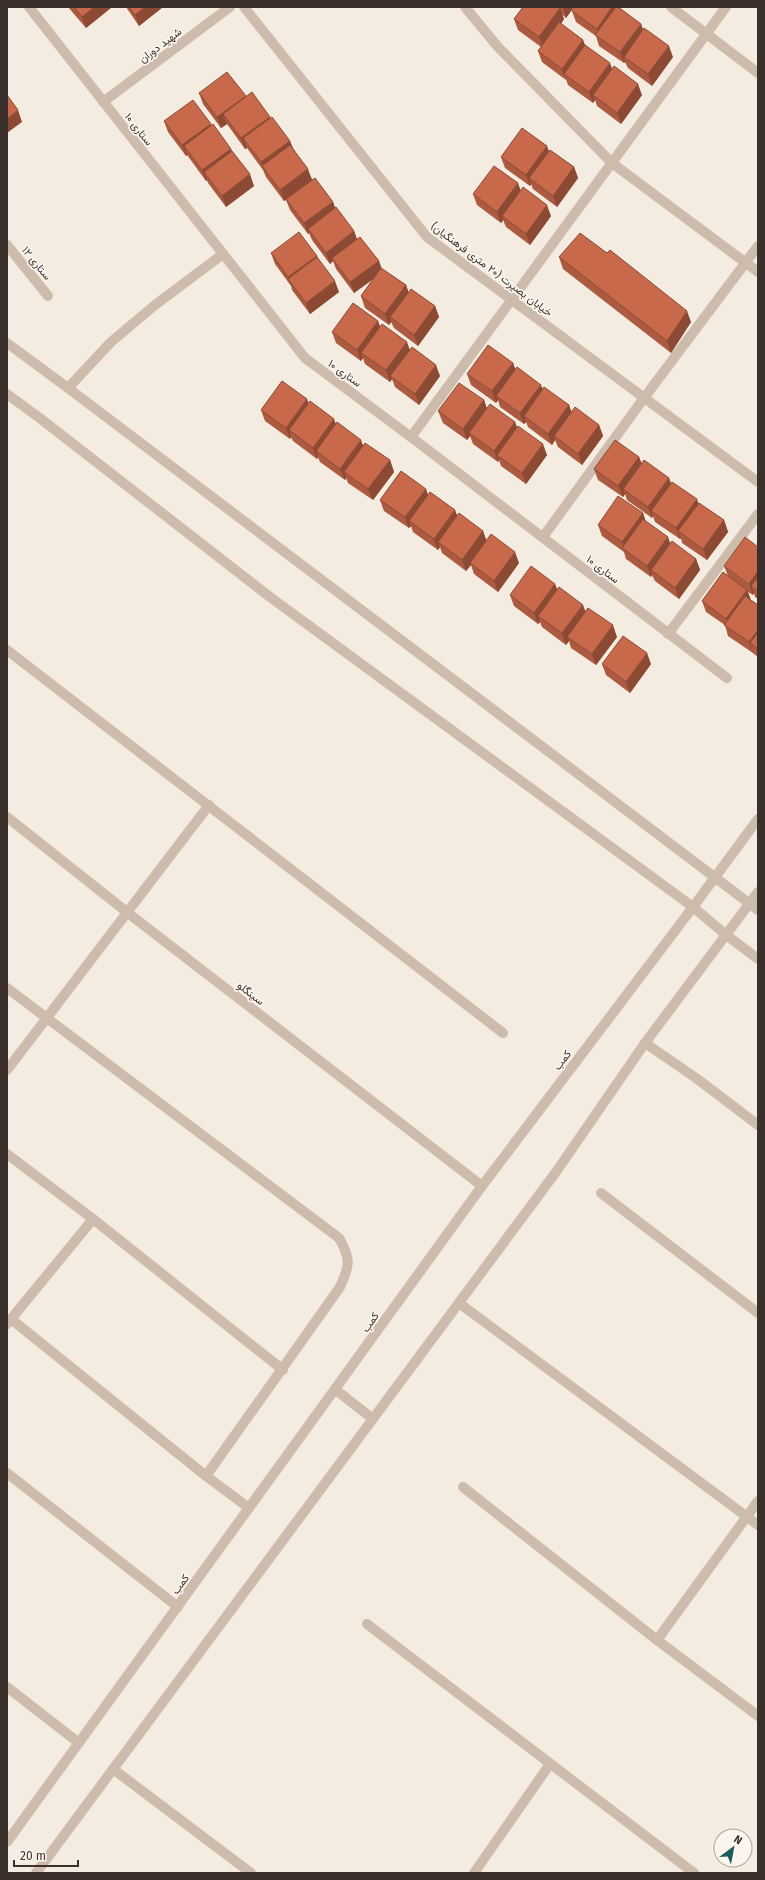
<svg xmlns="http://www.w3.org/2000/svg" width="765" height="1880" font-family="'Fira Sans',Vazirmatn,sans-serif">
  <style>
    .lines { fill: none; stroke-linecap: round; stroke-linejoin: round }
    .minor { stroke: #cdbbac; stroke-width: 10 }
    .tertiary { stroke: #cdbbac; stroke-width: 10 }
    .wall { fill: #ac5a40 }
    .shaded-wall { fill: #8c4a34 }
    .building { fill: #c8694b; stroke: #8c4a34 }
    .labels { text-anchor: middle; stroke-width: 3.5; stroke-linejoin: round; paint-order: stroke }
    .street-label { font-size: 11px; fill: #3b302b; stroke: #fbf5ee }
  </style>
  <rect width="100%" height="100%" fill="#f4ebe1"/>
  <g class="lines">
    <g class="minor">
      <path d="M 29,7 L 305,358 L 411,437 L 727,678"/>
      <path d="M 244,7 L 427,237 L 758,482"/>
      <path d="M 465,7 L 498,47 L 612,163 L 758,272"/>
      <path d="M 671,7 L 758,73"/>
      <path d="M 103,102 L 230,7"/>
      <path d="M 7,245 L 48,296"/>
      <path d="M 68,388 L 111,342 L 155,305 L 223,254"/>
      <path d="M 411,437 L 726,7"/>
      <path d="M 543,537 L 644,398 L 758,246"/>
      <path d="M 668,634 L 758,514"/>
      <path d="M 7,650 L 503,1033"/>
      <path d="M 7,817 L 128,913 L 482,1186"/>
      <path d="M 7,988 L 339,1238 C 351,1259 350,1265 340,1287 L 206,1476"/>
      <path d="M 645,1043 L 696,1078 L 758,1125"/>
      <path d="M 7,1070 L 209,805"/>
      <path d="M 7,1154 L 93,1219 L 283,1370"/>
      <path d="M 601,1193 L 758,1313"/>
      <path d="M 459,1303 L 758,1525"/>
      <path d="M 11,1319 L 206,1476 L 249,1508"/>
      <path d="M 7,1324 L 93,1219"/>
      <path d="M 7,1473 L 178,1607"/>
      <path d="M 463,1487 L 657,1640 L 758,1716"/>
      <path d="M 367,1624 L 694,1873"/>
      <path d="M 657,1640 L 758,1501"/>
      <path d="M 7,1687 L 79,1743"/>
      <path d="M 113,1769 L 251,1873"/>
      <path d="M 474,1873 L 550,1764"/>
    </g>
    <g class="tertiary">
      <path d="M 7,343 L 68,388 L 758,910"/>
      <path d="M 7,394 L 41,419 L 270,597 L 693,907 L 725,934 L 758,959"/>
      <path d="M 336,1390 L 373,1419"/>
      <path d="M 7,1842 L 482,1186 L 693,907 L 758,819"/>
      <path d="M 36,1873 L 556,1172 L 645,1043 L 758,892"/>
    </g>
  </g>
  <g class="wall">
    <path d="M 68,7 L 112,7 L 86,28 Z"/>
    <path d="M 126,7 L 163,7 L 139,26 Z"/>
    <path d="M 523,7 L 574,7 L 566,18 L 562,14 L 564,19 L 561,24 L 583,40 L 585,45 L 642,95 L 621,124 L 597,106 L 595,100 L 593,103 L 568,85 L 566,79 L 566,80 L 542,62 L 538,51 L 541,47 L 518,30 L 514,19 Z"/>
    <path d="M 621,9 L 641,24 L 643,30 L 673,57 L 652,86 L 628,68 L 625,62 L 624,63 L 599,46 L 596,36 L 576,22 L 572,11 Z"/>
    <path d="M 199,93 L 246,96 L 270,118 L 290,141 L 293,148 L 312,179 L 333,202 L 335,208 L 354,231 L 357,239 L 379,261 L 381,268 L 406,285 L 408,292 L 435,306 L 439,317 L 418,346 L 394,328 L 391,322 L 389,325 L 365,308 L 361,296 L 373,279 L 354,293 L 336,269 L 333,261 L 330,264 L 312,240 L 309,233 L 308,234 L 290,210 L 286,200 L 284,201 L 266,177 L 263,170 L 247,148 L 245,149 L 227,124 L 221,128 L 203,104 Z"/>
    <path d="M 164,121 L 211,124 L 211,125 L 231,149 L 232,151 L 254,186 L 226,207 L 208,183 L 207,180 L 206,181 L 187,155 L 186,156 L 168,132 Z"/>
    <path d="M 549,151 L 574,167 L 578,178 L 557,207 L 533,189 L 531,184 L 530,186 L 505,168 L 501,157 Z"/>
    <path d="M 521,190 L 551,216 L 530,245 L 506,227 L 503,220 L 501,223 L 477,205 L 473,194 Z"/>
    <path d="M 271,253 L 317,256 L 318,259 L 339,292 L 310,314 L 292,290 L 291,286 L 275,264 Z"/>
    <path d="M 559,257 L 691,322 L 671,353 L 563,269 Z"/>
    <path d="M 378,321 L 380,327 L 410,350 L 440,376 L 419,405 L 395,387 L 392,379 L 390,382 L 365,364 L 363,358 L 361,361 L 336,343 L 332,332 Z"/>
    <path d="M 513,363 L 515,369 L 543,389 L 569,405 L 571,412 L 599,425 L 603,436 L 582,465 L 558,447 L 555,440 L 552,445 L 528,427 L 526,422 L 524,424 L 500,407 L 498,400 L 496,403 L 471,385 L 467,374 Z"/>
    <path d="M 307,399 L 308,403 L 336,424 L 363,445 L 390,460 L 394,472 L 373,500 L 348,483 L 346,478 L 345,480 L 320,462 L 318,457 L 317,459 L 293,441 L 291,437 L 290,439 L 265,421 L 261,410 Z"/>
    <path d="M 484,400 L 487,409 L 515,422 L 517,428 L 547,455 L 526,484 L 501,466 L 499,460 L 498,462 L 473,444 L 470,436 L 467,440 L 443,423 L 438,411 Z"/>
    <path d="M 639,457 L 642,464 L 669,478 L 671,484 L 698,504 L 724,520 L 728,532 L 707,560 L 682,543 L 681,538 L 680,539 L 655,522 L 653,516 L 652,518 L 627,500 L 625,494 L 623,497 L 598,480 L 594,469 Z"/>
    <path d="M 428,495 L 455,510 L 457,516 L 483,531 L 486,540 L 519,563 L 498,592 L 474,574 L 471,565 L 466,571 L 442,553 L 440,547 L 438,550 L 413,532 L 411,526 L 409,528 L 384,511 L 380,500 Z"/>
    <path d="M 643,513 L 645,521 L 670,543 L 696,559 L 700,570 L 679,599 L 655,581 L 652,575 L 651,577 L 626,559 L 624,552 L 602,536 L 598,525 Z"/>
    <path d="M 724,566 L 758,591 L 758,599 L 755,597 L 754,593 L 753,595 L 748,592 L 751,600 L 758,605 L 758,657 L 754,654 L 753,653 L 728,636 L 725,625 L 706,612 L 702,601 L 728,576 Z"/>
    <path d="M 555,584 L 557,589 L 586,611 L 617,637 L 596,665 L 571,648 L 569,641 L 566,645 L 542,627 L 540,622 L 538,624 L 514,606 L 510,595 Z"/>
    <path d="M 602,664 L 651,664 L 630,693 L 606,675 Z"/>
  </g>
  <g class="shaded-wall">
    <path d="M 94,7 L 112,7 L 86,28 L 82,17 Z"/>
    <path d="M 145,7 L 163,7 L 139,26 L 135,15 Z"/>
    <path d="M 563,7 L 574,7 L 566,18 Z"/>
    <path d="M 612,7 L 620,7 L 621,11 L 600,38 L 597,29 Z"/>
    <path d="M 560,8 L 564,19 L 543,48 L 539,37 Z"/>
    <path d="M 641,24 L 645,35 L 624,57 L 625,62 L 624,63 L 620,52 Z"/>
    <path d="M 583,40 L 587,51 L 564,74 L 566,80 L 562,69 Z"/>
    <path d="M 669,46 L 673,57 L 652,86 L 648,74 Z"/>
    <path d="M 610,63 L 614,74 L 593,95 L 595,100 L 593,103 L 589,92 Z"/>
    <path d="M 638,84 L 642,95 L 621,124 L 617,113 Z"/>
    <path d="M 246,96 L 250,107 L 223,114 L 227,124 L 221,128 L 217,117 Z"/>
    <path d="M 18,110 L 22,122 L 7,133 L 7,119 Z"/>
    <path d="M 270,117 L 274,128 L 243,138 L 247,148 L 245,149 L 241,138 Z"/>
    <path d="M 211,124 L 215,135 L 184,146 L 187,155 L 186,156 L 182,145 Z"/>
    <path d="M 290,141 L 294,152 L 264,169 L 261,162 Z"/>
    <path d="M 547,146 L 551,157 L 529,178 L 531,184 L 530,186 L 526,175 Z"/>
    <path d="M 231,149 L 235,160 L 204,172 L 207,180 L 206,181 L 202,170 Z"/>
    <path d="M 574,167 L 578,178 L 557,207 L 553,196 Z"/>
    <path d="M 308,169 L 312,180 L 284,201 L 280,190 Z"/>
    <path d="M 250,174 L 254,186 L 226,207 L 222,196 Z"/>
    <path d="M 518,183 L 522,194 L 502,216 L 503,220 L 501,223 L 497,212 Z"/>
    <path d="M 333,202 L 337,213 L 308,229 L 309,233 L 308,234 L 304,223 Z"/>
    <path d="M 547,205 L 551,216 L 530,245 L 526,234 Z"/>
    <path d="M 354,231 L 358,243 L 332,258 L 333,261 L 330,264 L 326,253 Z"/>
    <path d="M 317,256 L 321,267 L 290,281 L 288,277 Z"/>
    <path d="M 379,261 L 383,272 L 354,293 L 350,282 Z"/>
    <path d="M 335,281 L 339,292 L 310,314 L 306,303 Z"/>
    <path d="M 406,285 L 410,296 L 390,317 L 391,322 L 389,325 L 385,314 Z"/>
    <path d="M 435,306 L 439,317 L 418,346 L 414,335 Z"/>
    <path d="M 687,311 L 691,322 L 671,353 L 667,341 Z"/>
    <path d="M 378,321 L 382,332 L 361,353 L 363,358 L 361,361 L 357,350 Z"/>
    <path d="M 407,342 L 411,353 L 390,376 L 392,379 L 390,382 L 386,370 Z"/>
    <path d="M 513,363 L 517,374 L 496,396 L 498,400 L 496,403 L 492,391 Z"/>
    <path d="M 436,365 L 440,376 L 419,405 L 415,394 Z"/>
    <path d="M 541,385 L 545,396 L 524,416 L 526,422 L 524,424 L 520,413 Z"/>
    <path d="M 307,399 L 311,410 L 289,430 L 291,437 L 290,439 L 286,428 Z"/>
    <path d="M 484,400 L 488,412 L 469,433 L 470,436 L 467,440 L 463,429 Z"/>
    <path d="M 569,405 L 573,416 L 554,436 L 555,440 L 552,445 L 548,434 Z"/>
    <path d="M 334,419 L 338,430 L 316,451 L 318,457 L 317,459 L 313,448 Z"/>
    <path d="M 515,422 L 519,433 L 497,455 L 499,460 L 498,462 L 494,451 Z"/>
    <path d="M 599,425 L 603,436 L 582,465 L 578,454 Z"/>
    <path d="M 361,440 L 365,451 L 344,472 L 346,477 L 345,480 L 340,469 Z"/>
    <path d="M 543,444 L 547,455 L 526,484 L 522,473 Z"/>
    <path d="M 639,457 L 643,468 L 623,489 L 625,494 L 623,497 L 618,486 Z"/>
    <path d="M 390,460 L 394,472 L 373,500 L 368,489 Z"/>
    <path d="M 669,478 L 673,489 L 651,511 L 653,516 L 652,518 L 648,507 Z"/>
    <path d="M 426,489 L 430,500 L 409,521 L 411,526 L 409,528 L 405,517 Z"/>
    <path d="M 697,499 L 701,511 L 678,531 L 681,538 L 680,539 L 676,528 Z"/>
    <path d="M 455,510 L 459,521 L 438,542 L 440,547 L 438,550 L 434,539 Z"/>
    <path d="M 643,513 L 647,525 L 625,550 L 622,542 Z"/>
    <path d="M 724,520 L 728,532 L 707,560 L 703,549 Z"/>
    <path d="M 483,531 L 487,542 L 470,563 L 471,565 L 466,571 L 462,560 Z"/>
    <path d="M 668,537 L 672,548 L 651,570 L 652,575 L 651,577 L 647,566 Z"/>
    <path d="M 515,552 L 519,563 L 498,592 L 494,581 Z"/>
    <path d="M 696,559 L 700,570 L 679,599 L 675,588 Z"/>
    <path d="M 758,571 L 758,588 L 751,586 L 754,593 L 753,595 L 749,584 Z"/>
    <path d="M 555,584 L 559,595 L 538,616 L 540,622 L 538,624 L 534,613 Z"/>
    <path d="M 747,590 L 751,601 L 730,630 L 726,619 Z"/>
    <path d="M 583,605 L 587,616 L 567,637 L 569,641 L 566,645 L 562,633 Z"/>
    <path d="M 613,625 L 617,637 L 596,665 L 592,654 Z"/>
    <path d="M 758,630 L 758,646 L 750,643 L 753,653 L 749,642 Z"/>
    <path d="M 647,653 L 651,664 L 630,693 L 626,682 Z"/>
  </g>
  <g class="building">
    <path d="M 74,7 L 94,7 L 82,17 Z"/>
    <path d="M 129,7 L 145,7 L 135,15 Z"/>
    <path d="M 523,7 L 558,7 L 560,8 L 539,37 L 514,19 Z"/>
    <path d="M 575,7 L 612,7 L 597,29 L 572,11 Z"/>
    <path d="M 616,7 L 618,7 L 641,24 L 620,52 L 595,35 Z"/>
    <path d="M 559,22 L 583,40 L 562,69 L 538,51 Z"/>
    <path d="M 644,28 L 669,46 L 648,74 L 624,57 Z"/>
    <path d="M 585,45 L 610,63 L 589,92 L 564,74 Z"/>
    <path d="M 614,66 L 638,84 L 617,113 L 593,95 Z"/>
    <path d="M 227,72 L 246,96 L 217,117 L 199,93 Z"/>
    <path d="M 252,92 L 270,117 L 241,138 L 223,114 Z"/>
    <path d="M 7,95 L 18,110 L 7,119 Z"/>
    <path d="M 193,100 L 211,124 L 182,145 L 164,121 Z"/>
    <path d="M 272,117 L 290,141 L 261,162 L 243,138 Z"/>
    <path d="M 213,124 L 231,149 L 202,170 L 184,146 Z"/>
    <path d="M 522,128 L 547,146 L 526,175 L 501,157 Z"/>
    <path d="M 290,145 L 308,169 L 280,190 L 262,166 Z"/>
    <path d="M 550,150 L 574,167 L 553,196 L 529,178 Z"/>
    <path d="M 232,151 L 250,174 L 222,196 L 204,172 Z"/>
    <path d="M 494,166 L 518,183 L 497,212 L 473,194 Z"/>
    <path d="M 315,178 L 333,202 L 304,223 L 286,199 Z"/>
    <path d="M 523,187 L 547,205 L 526,234 L 502,216 Z"/>
    <path d="M 336,207 L 354,231 L 326,253 L 308,229 Z"/>
    <path d="M 299,232 L 317,256 L 288,277 L 271,253 Z"/>
    <path d="M 580,233 L 607,253 L 610,250 L 687,311 L 667,341 L 559,257 Z"/>
    <path d="M 360,237 L 379,261 L 350,282 L 332,258 Z"/>
    <path d="M 317,257 L 335,281 L 306,303 L 288,279 Z"/>
    <path d="M 381,268 L 406,285 L 385,314 L 361,296 Z"/>
    <path d="M 411,289 L 435,306 L 414,335 L 390,317 Z"/>
    <path d="M 353,303 L 378,321 L 357,350 L 332,332 Z"/>
    <path d="M 382,324 L 407,342 L 386,370 L 361,353 Z"/>
    <path d="M 488,345 L 513,363 L 492,391 L 467,374 Z"/>
    <path d="M 412,347 L 436,365 L 415,394 L 390,376 Z"/>
    <path d="M 517,367 L 541,385 L 520,413 L 496,396 Z"/>
    <path d="M 282,381 L 307,399 L 286,428 L 261,410 Z"/>
    <path d="M 459,383 L 484,400 L 463,429 L 438,411 Z"/>
    <path d="M 544,387 L 569,405 L 548,434 L 524,416 Z"/>
    <path d="M 310,401 L 334,419 L 313,448 L 289,430 Z"/>
    <path d="M 490,404 L 515,422 L 494,451 L 469,433 Z"/>
    <path d="M 575,407 L 599,425 L 578,454 L 554,436 Z"/>
    <path d="M 337,422 L 361,440 L 340,469 L 316,451 Z"/>
    <path d="M 518,426 L 543,444 L 522,473 L 497,455 Z"/>
    <path d="M 615,440 L 639,457 L 618,486 L 594,469 Z"/>
    <path d="M 365,443 L 390,460 L 368,489 L 344,472 Z"/>
    <path d="M 644,460 L 669,478 L 648,507 L 623,489 Z"/>
    <path d="M 401,471 L 426,489 L 405,517 L 380,500 Z"/>
    <path d="M 672,482 L 697,499 L 676,528 L 651,511 Z"/>
    <path d="M 430,492 L 455,510 L 434,539 L 409,521 Z"/>
    <path d="M 618,496 L 643,513 L 622,542 L 598,525 Z"/>
    <path d="M 699,503 L 724,520 L 703,549 L 678,531 Z"/>
    <path d="M 459,513 L 483,531 L 462,560 L 438,542 Z"/>
    <path d="M 643,519 L 668,537 L 647,566 L 622,548 Z"/>
    <path d="M 491,534 L 515,552 L 494,581 L 470,563 Z"/>
    <path d="M 745,537 L 758,547 L 758,571 L 749,584 L 724,566 Z"/>
    <path d="M 672,541 L 696,559 L 675,588 L 651,570 Z"/>
    <path d="M 531,566 L 555,584 L 534,613 L 510,595 Z"/>
    <path d="M 723,572 L 747,590 L 726,619 L 702,601 Z"/>
    <path d="M 758,577 L 758,591 L 751,586 Z"/>
    <path d="M 559,587 L 583,605 L 562,633 L 538,616 Z"/>
    <path d="M 745,596 L 758,605 L 758,630 L 749,642 L 724,625 Z"/>
    <path d="M 588,608 L 613,625 L 592,654 L 567,637 Z"/>
    <path d="M 758,632 L 758,649 L 750,643 Z"/>
    <path d="M 623,636 L 647,653 L 626,682 L 602,664 Z"/>
  </g>
  <g class="labels">
    <g class="street-label">
      <text transform="translate(160 45) rotate(-37)" y="4">شهید دوران</text>
      <text transform="translate(139 129) rotate(52)" y="4">ستاری ۱۰</text>
      <text transform="translate(37 263) rotate(51)" y="4">ستاری ۱۲</text>
      <text transform="translate(492 269) rotate(37)" y="4">خیابان بصیرت (۲۰ متری فرهنگیان)</text>
      <text transform="translate(345 373) rotate(36)" y="4">ستاری ۱۰</text>
      <text transform="translate(603 569) rotate(37)" y="4">ستاری ۱۰</text>
      <text transform="translate(251 993) rotate(38)" y="4">سینگلو</text>
      <text transform="translate(562 1060) rotate(-53)" y="4">کمب</text>
      <text transform="translate(370 1322) rotate(-55)" y="4">کمب</text>
      <text transform="translate(180 1584) rotate(-54)" y="4">کمب</text>
    </g>
  </g>
  <rect width="765" height="1880" fill="none" stroke="#3b302b" stroke-width="16"/>
  <g transform="translate(733 1848) rotate(32)"><circle r="19" fill="#fbf5ee" stroke="#aea6a0"/>
  <path d="M0-3L7 15L0 10L-7 15Z" fill="#1f5a5e"/>
  <text y="-6" font-size="11" font-weight="bold" text-anchor="middle" fill="#3b302b">N</text>
  </g>
  <path d="M14 1860v6h64v-6" fill="none" stroke="#3b302b" stroke-width="2"/>
  <text x="20" y="1860" font-size="12" fill="#3b302b" stroke="#fbf5ee" stroke-width="3" paint-order="stroke">20 m</text>
</svg>
